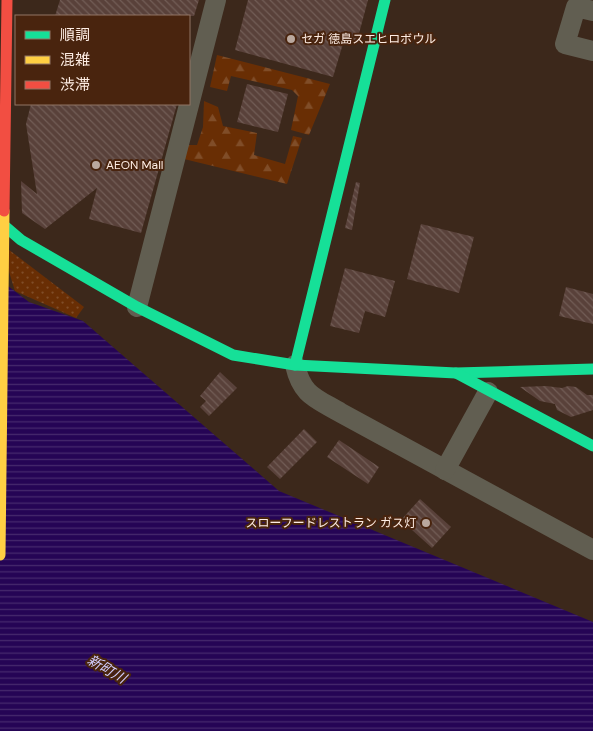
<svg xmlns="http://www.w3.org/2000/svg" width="593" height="731" font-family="'DM Sans','Noto Sans JP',sans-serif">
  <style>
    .forest { fill: url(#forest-firs) }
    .park { fill: url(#park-dots) }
    .water { fill: url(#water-rules) }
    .building { fill: url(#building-back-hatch) }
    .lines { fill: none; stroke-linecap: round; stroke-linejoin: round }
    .street { stroke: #615e51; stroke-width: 20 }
    .fast { stroke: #16e098; stroke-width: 11 }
    .slow { stroke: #ffcf43; stroke-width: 11 }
    .jam { stroke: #f24e42; stroke-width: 11 }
    .poi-dot { fill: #baa89e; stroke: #49240e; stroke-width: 2 }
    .labels { text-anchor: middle; stroke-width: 4; stroke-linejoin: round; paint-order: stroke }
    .poi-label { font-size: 12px; fill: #feede4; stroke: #49240e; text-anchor: start }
    .water-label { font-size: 14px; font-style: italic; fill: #d1cdfe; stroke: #49240e }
  </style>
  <defs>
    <pattern id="forest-firs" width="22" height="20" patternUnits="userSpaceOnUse" patternTransform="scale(1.25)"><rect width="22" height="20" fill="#692e04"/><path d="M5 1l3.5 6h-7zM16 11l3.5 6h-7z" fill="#804d28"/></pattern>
    <pattern id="park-dots" width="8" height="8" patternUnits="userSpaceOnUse" patternTransform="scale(1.25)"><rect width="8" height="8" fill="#692e04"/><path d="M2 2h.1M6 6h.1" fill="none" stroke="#804d28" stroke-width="1.8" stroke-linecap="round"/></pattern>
    <pattern id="water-rules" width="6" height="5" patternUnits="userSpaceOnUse" patternTransform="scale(1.25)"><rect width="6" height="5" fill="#250455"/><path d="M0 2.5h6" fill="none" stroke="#46296d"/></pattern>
    <pattern id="building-back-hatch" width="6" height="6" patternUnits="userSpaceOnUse" patternTransform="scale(1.25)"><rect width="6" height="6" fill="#59413a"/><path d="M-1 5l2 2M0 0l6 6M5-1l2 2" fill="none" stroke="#725d56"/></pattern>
  </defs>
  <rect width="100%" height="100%" fill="#3c281b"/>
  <g class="forest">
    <path d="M 217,55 L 330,84 L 309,135 L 291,130 L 298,96 L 292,90 L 231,76 L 227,91 L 210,87 Z"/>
    <path d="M 204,101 L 218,107 L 223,126 L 257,133 L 254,155 L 285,164 L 293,136 L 302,138 L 287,184 L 184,159 L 187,145 L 197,145 L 203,127 Z"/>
  </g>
  <path class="park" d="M 0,243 L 84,307 L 76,318 L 15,291 Z"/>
  <path class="water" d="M 0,280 L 29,302 L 83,321 L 279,491 L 593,622 L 593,731 L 0,731 Z"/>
  <g class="building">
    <path d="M 60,0 L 199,0 L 194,16 L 55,16 Z"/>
    <path d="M 248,0 L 368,0 L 357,41 L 345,37 L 333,77 L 235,50 Z"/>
    <path d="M 247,84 L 288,94 L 278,132 L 237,122 Z"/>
    <path d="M 31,104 L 177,104 L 141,233 L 89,219 L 97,188 L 45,229 L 22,213 L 21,181 L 37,194 L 26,124 Z"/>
    <path d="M 356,182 L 360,183 L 352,230 L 345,228 Z"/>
    <path d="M 421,224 L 474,237 L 459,293 L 407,279 Z"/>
    <path d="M 345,268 L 395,281 L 385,317 L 365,311 L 359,333 L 330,326 Z"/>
    <path d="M 566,287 L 593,294 L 593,324 L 559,316 Z"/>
    <path d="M 220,372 L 237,388 L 209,416 L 200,407 L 206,401 L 200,396 Z"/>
    <path d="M 546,386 L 562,388 L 568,386 L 576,387 L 587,395 L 593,395 L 593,410 L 571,417 L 557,410 L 555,404 L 540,401 L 520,387 Z"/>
    <path d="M 304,429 L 317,442 L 280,479 L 267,467 Z"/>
    <path d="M 339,440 L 379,467 L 368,484 L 327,457 Z"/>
    <path d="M 420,499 L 451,527 L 432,548 L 401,520 Z"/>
  </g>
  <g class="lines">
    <g class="street">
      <path d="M 593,11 L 576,7 L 565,44 L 593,51"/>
      <path d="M 137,307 L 216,0"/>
      <path d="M 295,365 C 302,396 316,398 341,413 L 593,550"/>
      <path d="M 445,470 L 488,392"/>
    </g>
    <g class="fast">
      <path d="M 0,222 L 21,240 L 137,307 L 233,355 L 295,365 L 456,373 L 593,369"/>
      <path d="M 295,365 L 385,0"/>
      <path d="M 456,373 L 593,446"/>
    </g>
    <path class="slow" d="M 0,555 L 4,211"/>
    <path class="jam" d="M 4,211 L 7,0"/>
  </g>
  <g class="poi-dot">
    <circle cx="291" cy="39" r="5"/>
    <circle cx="96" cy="165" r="5"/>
    <circle cx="426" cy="523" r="5"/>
  </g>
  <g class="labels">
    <g class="poi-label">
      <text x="301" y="43">セガ 徳島スエヒロボウル</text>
      <text x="106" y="169">AEON Mall</text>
      <text x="416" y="527" text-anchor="end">スローフードレストラン ガス灯</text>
    </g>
    <g class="water-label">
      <text transform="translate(107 669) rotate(30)" y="5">新町川</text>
    </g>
  </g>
  <rect x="15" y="15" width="175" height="90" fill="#49240e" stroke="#917464"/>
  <rect x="25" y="31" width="25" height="8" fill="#16e098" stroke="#917464"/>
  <text x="60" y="40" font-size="15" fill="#feede4">順調</text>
  <rect x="25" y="56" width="25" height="8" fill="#ffcf43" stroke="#917464"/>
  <text x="60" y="65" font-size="15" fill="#feede4">混雑</text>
  <rect x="25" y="81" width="25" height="8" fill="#f24e42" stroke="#917464"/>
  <text x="60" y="90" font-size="15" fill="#feede4">渋滞</text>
</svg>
